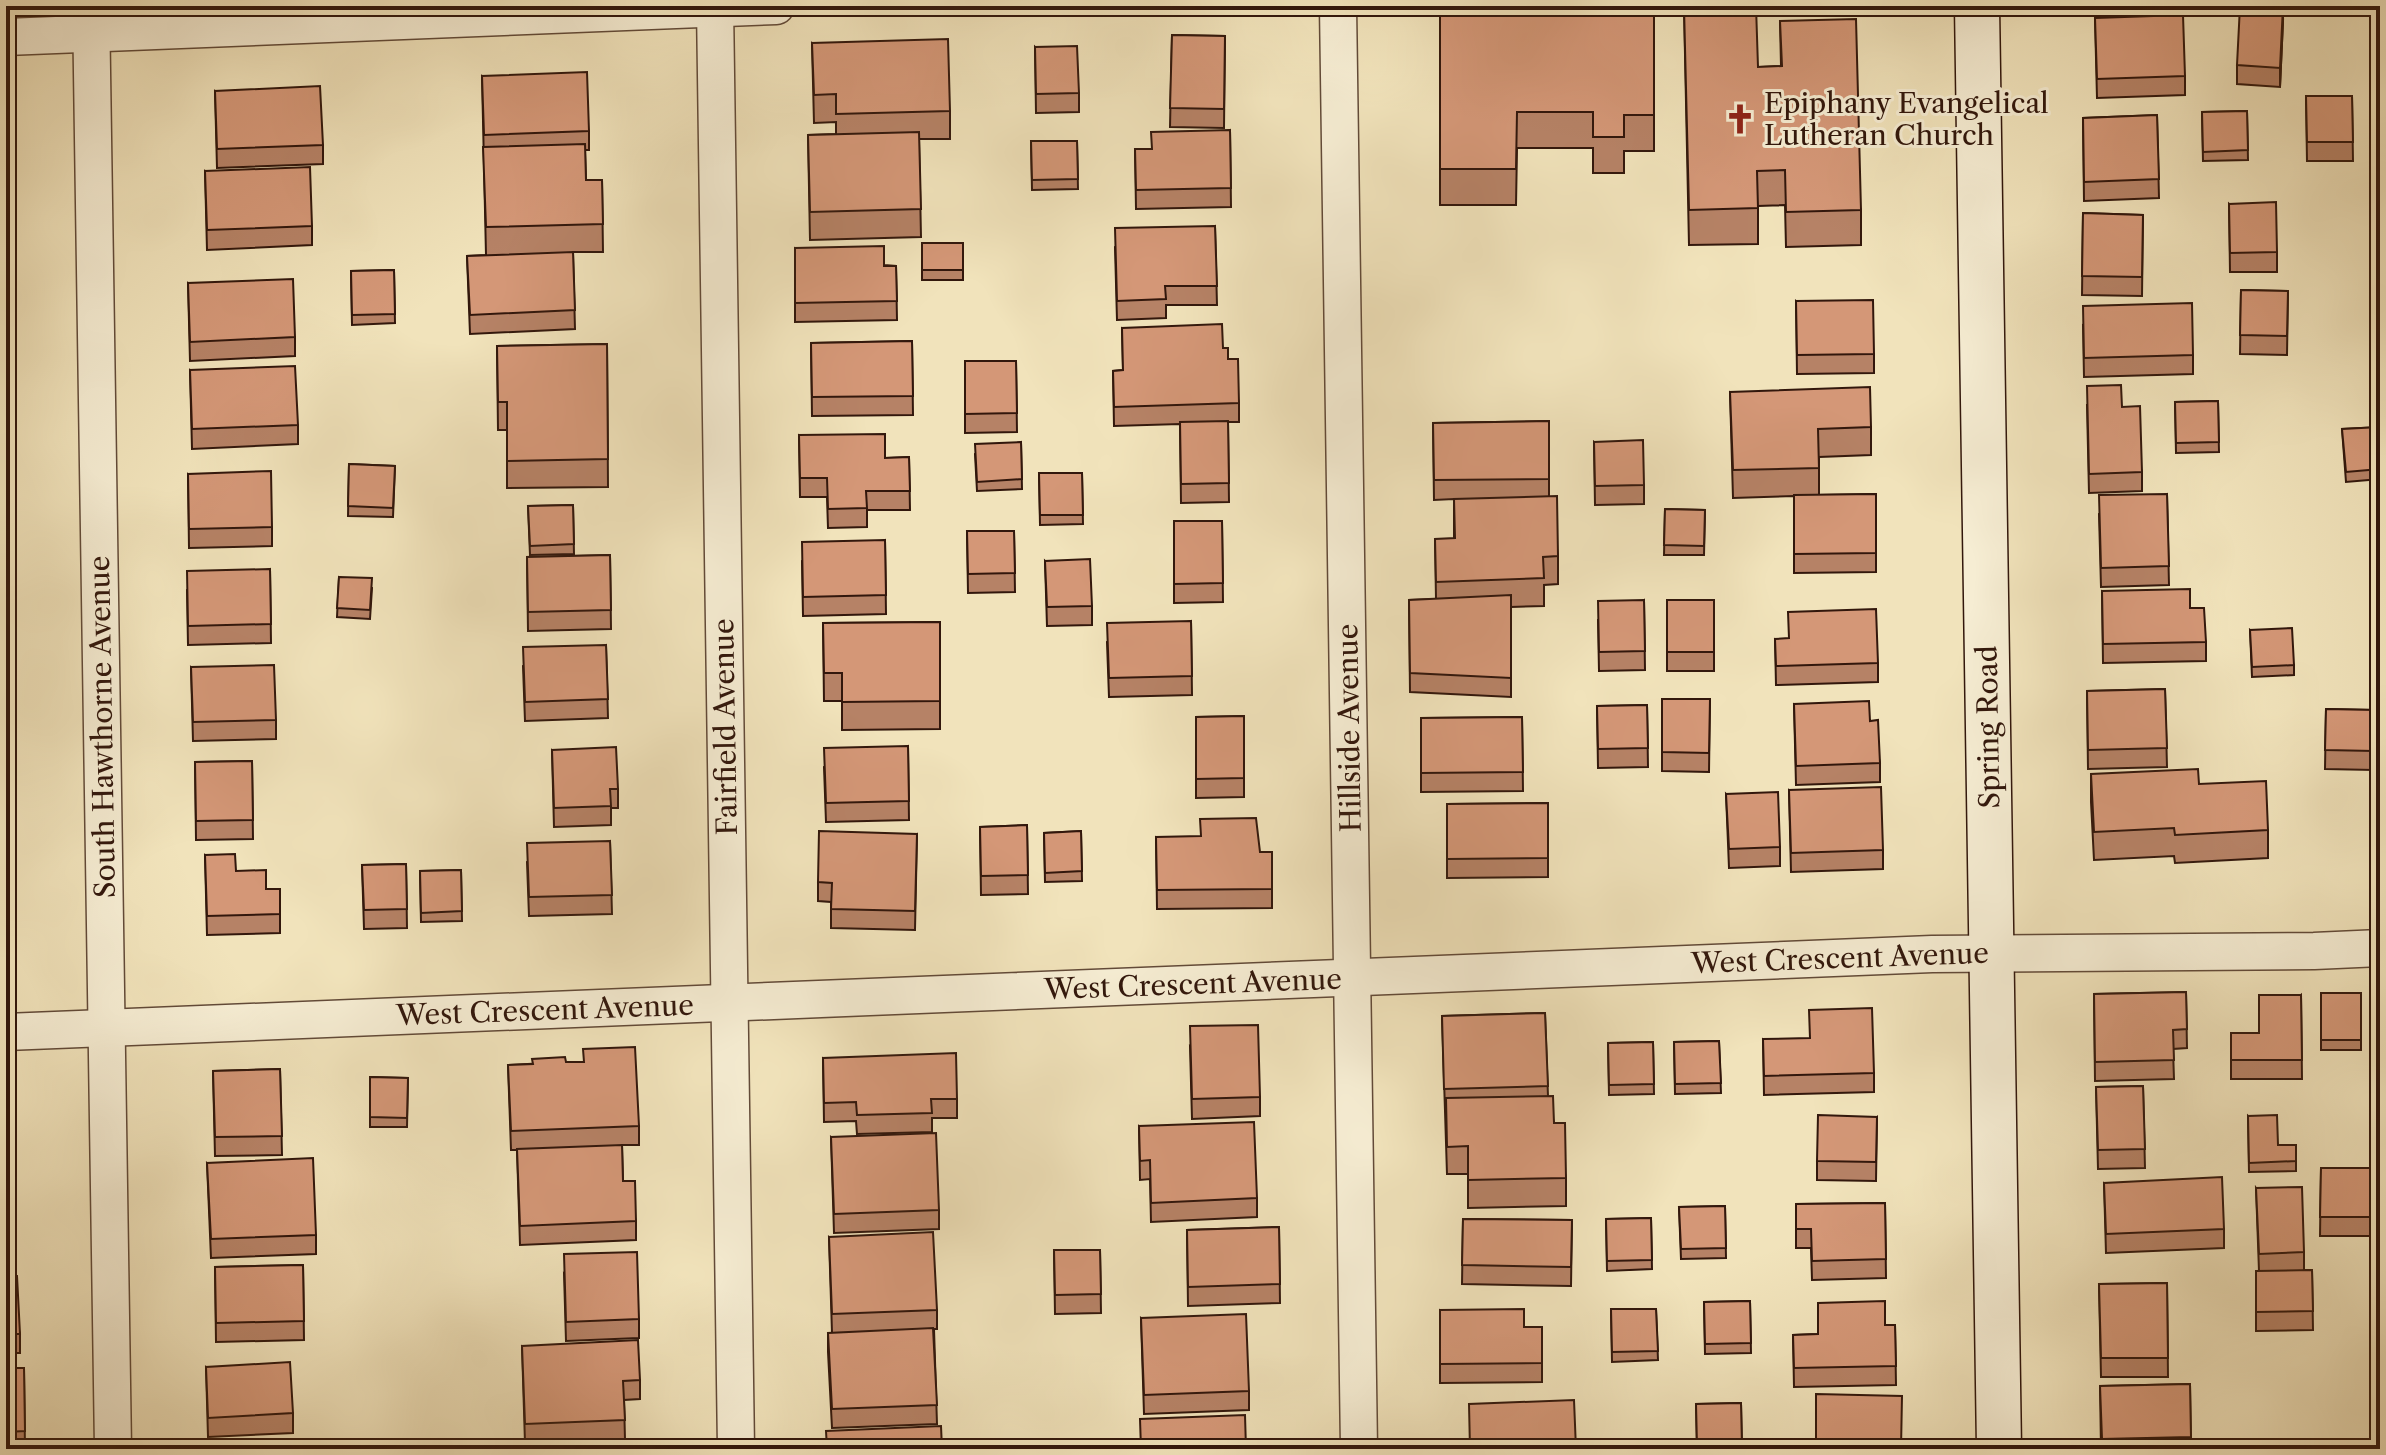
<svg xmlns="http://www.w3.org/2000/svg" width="2386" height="1455" font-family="'Libre Caslon Text',serif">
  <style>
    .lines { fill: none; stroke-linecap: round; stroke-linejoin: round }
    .street-casing { stroke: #624a38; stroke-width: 39 }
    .secondary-casing { stroke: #32170c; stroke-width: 47 }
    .street { stroke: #f6edd3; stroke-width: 36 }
    .secondary { stroke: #f6edd3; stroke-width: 44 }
    .wall { fill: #b68266; stroke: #32170c; stroke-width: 2 }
    .shaded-wall { fill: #946a53; stroke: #32170c; stroke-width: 2 }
    .building { fill: #d49777; stroke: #32170c; stroke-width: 2 }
    .labels { text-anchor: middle; stroke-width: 6; stroke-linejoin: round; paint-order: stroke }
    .poi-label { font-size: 28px; fill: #32170c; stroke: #f6edd3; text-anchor: start }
    .street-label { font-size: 28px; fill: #32170c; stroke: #f6edd3 }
  </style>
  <rect width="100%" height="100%" fill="#f1e3bb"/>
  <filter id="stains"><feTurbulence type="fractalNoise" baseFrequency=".0025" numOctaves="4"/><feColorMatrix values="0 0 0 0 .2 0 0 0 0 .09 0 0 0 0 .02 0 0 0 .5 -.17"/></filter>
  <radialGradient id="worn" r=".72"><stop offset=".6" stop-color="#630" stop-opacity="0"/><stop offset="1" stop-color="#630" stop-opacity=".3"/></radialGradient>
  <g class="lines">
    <g class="street-casing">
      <g id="street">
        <path d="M 91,6 L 113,1449"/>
        <path d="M 715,6 L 736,1449"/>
        <path d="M 1338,6 L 1359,1449"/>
        <path d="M 6,37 L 776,6"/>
        <path d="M 6,1032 L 1932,954 L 2314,951 L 2380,948"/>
      </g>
    </g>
    <g class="secondary-casing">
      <path id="secondary" d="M 1977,6 L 1999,1449"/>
    </g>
    <use href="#street" class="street"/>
    <use href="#secondary" class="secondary"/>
  </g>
  <g class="wall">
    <path d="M 1440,6 L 1654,6 L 1654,151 L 1624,151 L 1624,173 L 1593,173 L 1593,148 L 1517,148 L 1516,205 L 1440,205 Z"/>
    <path d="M 1684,7 L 1758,67 L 1781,66 L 1780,21 L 1861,210 L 1861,245 L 1786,247 L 1785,205 L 1758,206 L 1758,244 L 1689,245 Z"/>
    <path d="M 2095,18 L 2185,76 L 2185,95 L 2097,98 Z"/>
    <path d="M 2283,21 L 2280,87 L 2237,84 L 2237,65 Z"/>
    <path d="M 1172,35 L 1225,36 L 1224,128 L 1170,127 Z"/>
    <path d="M 812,43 L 950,111 L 950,139 L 919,139 L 921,237 L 810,240 L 808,135 L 836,134 L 836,122 L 814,123 Z"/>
    <path d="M 1035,47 L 1079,93 L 1079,112 L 1036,113 Z"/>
    <path d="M 482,76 L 589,131 L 589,150 L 585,150 L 586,180 L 602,180 L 603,252 L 573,252 L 575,329 L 470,334 L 467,256 L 486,255 Z"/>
    <path d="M 215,91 L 323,145 L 323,164 L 217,168 Z"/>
    <path d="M 2306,96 L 2352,96 L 2353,161 L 2307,161 Z"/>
    <path d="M 2247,111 L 2248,160 L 2203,161 L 2202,112 Z"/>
    <path d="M 2157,115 L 2159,198 L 2084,201 L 2083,118 Z"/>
    <path d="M 1230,130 L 1231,207 L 1136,209 L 1135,149 L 1151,149 Z"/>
    <path d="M 1031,141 L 1077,141 L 1078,189 L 1032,190 Z"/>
    <path d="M 205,171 L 312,226 L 312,245 L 207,250 Z"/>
    <path d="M 2229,204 L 2277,252 L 2277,272 L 2230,272 Z"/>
    <path d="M 2083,213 L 2143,215 L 2142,296 L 2082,295 Z"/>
    <path d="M 1215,226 L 1217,305 L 1166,305 L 1166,318 L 1117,320 L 1115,247 Z"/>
    <rect x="922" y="243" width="41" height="37"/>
    <path d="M 795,248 L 884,265 L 896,266 L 897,320 L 795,322 Z"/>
    <path d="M 394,270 L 395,323 L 352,325 L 351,271 Z"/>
    <path d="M 188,283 L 295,337 L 295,356 L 190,361 Z"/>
    <path d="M 2241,290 L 2288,291 L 2287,355 L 2240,354 Z"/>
    <path d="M 1796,301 L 1874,354 L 1874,373 L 1797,374 Z"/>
    <path d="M 2083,325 L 2193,355 L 2193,374 L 2084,377 Z"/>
    <path d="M 1122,328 L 1223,348 L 1228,359 L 1239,403 L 1239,422 L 1228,422 L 1229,502 L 1181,503 L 1180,424 L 1114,426 L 1113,371 L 1123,370 Z"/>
    <path d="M 912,341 L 913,415 L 812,416 L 811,343 Z"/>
    <path d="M 607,344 L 608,487 L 507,488 L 507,430 L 498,430 L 497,346 Z"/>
    <path d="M 965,361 L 1016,361 L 1017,432 L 965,433 Z"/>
    <path d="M 190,370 L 298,425 L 298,444 L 192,449 Z"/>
    <path d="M 1730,392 L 1871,427 L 1871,455 L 1819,457 L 1819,495 L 1876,494 L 1876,572 L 1794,573 L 1794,496 L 1733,498 Z"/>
    <path d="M 2218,401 L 2219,452 L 2176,453 L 2175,402 Z"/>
    <path d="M 2087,405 L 2122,407 L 2142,472 L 2142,491 L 2089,493 Z"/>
    <path d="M 1549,421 L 1549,496 L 1558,556 L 1558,584 L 1544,585 L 1544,606 L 1511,607 L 1511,697 L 1410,692 L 1409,600 L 1436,599 L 1435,539 L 1454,539 L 1454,499 L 1434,500 L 1433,423 Z"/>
    <path d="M 2380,427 L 2380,479 L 2346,482 L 2342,429 Z"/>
    <path d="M 799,435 L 885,458 L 909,457 L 910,510 L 867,510 L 867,527 L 828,528 L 827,497 L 800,497 Z"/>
    <path d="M 1021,442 L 1022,489 L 977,491 L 975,454 Z"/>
    <path d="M 1594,442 L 1644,485 L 1644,504 L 1595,505 Z"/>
    <path d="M 349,464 L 395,466 L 393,517 L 348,516 Z"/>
    <path d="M 1039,473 L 1082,473 L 1083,524 L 1040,525 Z"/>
    <path d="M 188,474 L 272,527 L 272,546 L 189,548 Z"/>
    <path d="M 2167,494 L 2169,585 L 2101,587 L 2099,514 Z"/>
    <path d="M 573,505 L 574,554 L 530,555 L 528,506 Z"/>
    <path d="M 1665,509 L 1705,510 L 1704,555 L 1664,555 Z"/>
    <path d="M 1174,521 L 1222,521 L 1223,602 L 1174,603 Z"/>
    <path d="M 967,531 L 1014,531 L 1015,592 L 968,593 Z"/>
    <path d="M 885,540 L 886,614 L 803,616 L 802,561 Z"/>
    <path d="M 610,555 L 611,629 L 528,631 L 527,557 Z"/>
    <path d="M 1045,561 L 1092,606 L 1092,625 L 1047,626 Z"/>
    <path d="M 270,569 L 271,643 L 188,645 L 187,590 Z"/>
    <path d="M 339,577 L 372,588 L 370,619 L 337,617 Z"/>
    <path d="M 2102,591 L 2190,608 L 2206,642 L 2206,661 L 2103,663 Z"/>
    <path d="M 1644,600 L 1645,670 L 1599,671 L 1598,620 Z"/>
    <rect x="1667" y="600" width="47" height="71"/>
    <path d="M 1191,621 L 1192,695 L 1109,697 L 1107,642 Z"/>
    <path d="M 940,622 L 940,729 L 842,730 L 842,701 L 824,701 L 823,623 Z"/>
    <path d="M 2250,630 L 2294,665 L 2294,675 L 2252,677 Z"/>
    <path d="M 1775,639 L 1878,663 L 1878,682 L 1776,685 Z"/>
    <path d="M 606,645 L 608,718 L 525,721 L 523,666 Z"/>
    <path d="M 191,667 L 276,720 L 276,739 L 193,741 Z"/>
    <path d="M 2165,689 L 2167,767 L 2088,769 L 2087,691 Z"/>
    <path d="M 1662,699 L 1710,699 L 1709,772 L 1662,771 Z"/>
    <path d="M 1794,704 L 1870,721 L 1880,763 L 1880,782 L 1796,785 Z"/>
    <path d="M 1647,705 L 1648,767 L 1598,768 L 1597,706 Z"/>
    <path d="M 2326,709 L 2375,710 L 2374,770 L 2325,769 Z"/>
    <path d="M 1244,716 L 1244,797 L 1196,798 L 1196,717 Z"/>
    <path d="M 1522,717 L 1523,791 L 1421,792 L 1421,718 Z"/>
    <path d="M 908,746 L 909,820 L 826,822 L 824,767 Z"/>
    <path d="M 552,750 L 618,789 L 618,808 L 611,808 L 611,825 L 554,827 Z"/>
    <path d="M 252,761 L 253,839 L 196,840 L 195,762 Z"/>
    <path d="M 6,774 L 12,829 L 12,848 L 6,848 Z"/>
    <path d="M 2091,774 L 2199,784 L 2268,830 L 2268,858 L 2175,863 L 2174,856 L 2094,860 L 2091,802 Z"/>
    <path d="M 1789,790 L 1883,850 L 1883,869 L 1791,872 Z"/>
    <path d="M 1726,794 L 1780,847 L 1780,866 L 1729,868 Z"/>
    <path d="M 1548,803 L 1548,877 L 1447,878 L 1447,804 Z"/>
    <path d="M 1027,825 L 1028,894 L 981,895 L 980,827 Z"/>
    <path d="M 1081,831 L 1082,881 L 1045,882 L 1044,833 Z"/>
    <path d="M 917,834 L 915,930 L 831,928 L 831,902 L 818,901 L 818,882 Z"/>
    <path d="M 1156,837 L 1260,852 L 1272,852 L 1272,908 L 1157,909 Z"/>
    <path d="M 610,841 L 612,914 L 529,916 L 527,862 Z"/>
    <path d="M 205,855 L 236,871 L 266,889 L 280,889 L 280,933 L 207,935 Z"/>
    <path d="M 406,864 L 407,928 L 364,929 L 362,865 Z"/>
    <path d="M 461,870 L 462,921 L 421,922 L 420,871 Z"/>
    <path d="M 2186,992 L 2187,1048 L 2173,1049 L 2174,1079 L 2095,1081 L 2094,994 Z"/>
    <rect x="2321" y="993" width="40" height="57"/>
    <path d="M 2301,995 L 2302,1079 L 2231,1079 L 2231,1033 L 2259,1033 Z"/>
    <path d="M 1545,1013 L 1548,1096 L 1566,1178 L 1566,1206 L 1468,1208 L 1468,1174 L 1447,1174 L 1442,1016 Z"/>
    <path d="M 1763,1039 L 1874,1073 L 1874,1092 L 1764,1095 Z"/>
    <path d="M 1719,1041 L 1721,1093 L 1675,1094 L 1674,1042 Z"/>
    <path d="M 1653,1042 L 1654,1094 L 1609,1095 L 1608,1043 Z"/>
    <path d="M 1190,1046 L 1260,1097 L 1260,1116 L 1192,1119 Z"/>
    <path d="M 823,1058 L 957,1099 L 957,1118 L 932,1118 L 932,1132 L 857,1134 L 856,1121 L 824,1122 Z"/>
    <path d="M 566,1062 L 639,1126 L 639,1145 L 622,1145 L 623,1181 L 636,1221 L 636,1240 L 520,1245 L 517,1150 L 511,1150 L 508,1065 Z"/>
    <path d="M 280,1069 L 282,1155 L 215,1156 L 213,1071 Z"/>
    <path d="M 6,1073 L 12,1151 L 12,1170 L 6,1170 Z"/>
    <path d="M 370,1077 L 408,1078 L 407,1127 L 370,1127 Z"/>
    <path d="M 2143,1086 L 2145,1168 L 2098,1169 L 2096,1087 Z"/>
    <path d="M 2248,1116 L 2278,1145 L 2296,1145 L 2296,1171 L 2249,1172 Z"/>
    <path d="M 1877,1117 L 1876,1181 L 1817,1180 L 1817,1161 Z"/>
    <path d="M 1139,1126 L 1257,1198 L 1257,1217 L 1151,1222 L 1150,1179 L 1140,1180 Z"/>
    <path d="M 831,1137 L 939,1210 L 939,1229 L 834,1233 Z"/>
    <path d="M 207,1163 L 316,1235 L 316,1254 L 211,1258 Z"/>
    <path d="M 2321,1168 L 2370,1168 L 2370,1236 L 2320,1236 Z"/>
    <path d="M 2104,1183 L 2224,1229 L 2224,1248 L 2106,1253 Z"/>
    <path d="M 2256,1188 L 2304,1252 L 2304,1270 L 2312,1270 L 2313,1330 L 2256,1331 L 2256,1271 L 2259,1271 Z"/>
    <path d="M 1885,1203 L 1886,1278 L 1812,1280 L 1811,1248 L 1796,1248 L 1796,1204 Z"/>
    <path d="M 1725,1206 L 1726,1258 L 1681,1259 L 1679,1207 Z"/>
    <path d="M 1651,1218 L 1652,1269 L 1607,1271 L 1606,1219 Z"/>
    <path d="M 1463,1219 L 1572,1220 L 1571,1286 L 1462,1284 Z"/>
    <path d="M 1279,1227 L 1280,1303 L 1188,1306 L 1187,1230 Z"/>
    <path d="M 829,1237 L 937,1310 L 937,1329 L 934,1329 L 937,1424 L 832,1428 L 828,1352 L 828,1333 L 832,1333 Z"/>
    <path d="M 1054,1250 L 1100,1250 L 1101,1313 L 1055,1314 Z"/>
    <path d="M 303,1265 L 304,1340 L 216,1342 L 215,1267 Z"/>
    <path d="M 564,1273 L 639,1319 L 639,1338 L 566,1341 Z"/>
    <path d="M 6,1277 L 20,1334 L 20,1353 L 6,1353 Z"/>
    <path d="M 2167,1283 L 2168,1377 L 2101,1377 L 2099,1284 Z"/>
    <path d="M 1750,1301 L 1751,1353 L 1705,1354 L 1704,1302 Z"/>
    <path d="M 1611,1309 L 1656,1309 L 1658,1360 L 1612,1362 Z"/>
    <path d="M 1440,1310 L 1524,1327 L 1542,1327 L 1542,1382 L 1440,1383 Z"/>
    <path d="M 1141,1318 L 1249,1391 L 1249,1410 L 1144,1414 Z"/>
    <path d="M 1885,1325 L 1895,1325 L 1896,1385 L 1794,1387 L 1793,1335 L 1818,1334 Z"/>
    <path d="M 522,1346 L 640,1380 L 640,1399 L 624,1400 L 625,1439 L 525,1443 Z"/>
    <path d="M 206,1367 L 293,1413 L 293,1433 L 208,1437 Z"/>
    <path d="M 6,1368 L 24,1368 L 25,1449 L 6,1449 Z"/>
    <path d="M 2190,1384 L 2191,1449 L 2101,1449 L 2100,1386 Z"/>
    <path d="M 1741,1403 L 1742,1449 L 1697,1449 L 1696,1404 Z"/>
  </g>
  <path class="shaded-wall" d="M 2283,6 L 2283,21 L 2280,87 L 2280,68 Z"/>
  <g class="building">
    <path d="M 1440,6 L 1654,6 L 1654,115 L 1624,115 L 1624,137 L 1593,137 L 1593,112 L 1517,112 L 1516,169 L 1440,169 Z"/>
    <path d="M 1756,6 L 1758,67 L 1782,66 L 1780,21 L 1856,19 L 1861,210 L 1786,212 L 1785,170 L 1757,171 L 1758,208 L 1689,210 L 1684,7 Z"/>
    <path d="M 2240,6 L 2283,6 L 2280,68 L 2237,65 Z"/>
    <path d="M 2183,15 L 2185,76 L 2097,79 L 2095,18 Z"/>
    <path d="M 1172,35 L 1225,36 L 1224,109 L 1170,108 Z"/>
    <path d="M 948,39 L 950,111 L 836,114 L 836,94 L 814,95 L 812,43 Z"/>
    <path d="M 1077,46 L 1079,93 L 1036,94 L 1035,47 Z"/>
    <path d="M 587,72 L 589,131 L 484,135 L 482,76 Z"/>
    <path d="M 320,86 L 323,145 L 217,149 L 215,91 Z"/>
    <path d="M 2306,96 L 2352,96 L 2353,142 L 2307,142 Z"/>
    <path d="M 2247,111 L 2248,150 L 2203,152 L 2202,112 Z"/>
    <path d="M 2157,115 L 2159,179 L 2084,182 L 2083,118 Z"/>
    <path d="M 1230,130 L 1231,188 L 1136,190 L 1135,149 L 1152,149 L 1151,132 Z"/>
    <path d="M 919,132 L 921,209 L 810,212 L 808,135 Z"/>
    <path d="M 1031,141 L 1077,141 L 1078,179 L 1032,180 Z"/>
    <path d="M 585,144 L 586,180 L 602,180 L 603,224 L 486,227 L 483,147 Z"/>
    <path d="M 310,167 L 312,226 L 207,230 L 205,171 Z"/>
    <path d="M 2276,202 L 2277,252 L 2230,253 L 2229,204 Z"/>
    <path d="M 2083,213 L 2143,215 L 2142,277 L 2082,276 Z"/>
    <path d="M 1215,226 L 1217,286 L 1165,286 L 1166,299 L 1117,301 L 1115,228 Z"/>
    <rect x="922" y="243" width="41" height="27"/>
    <path d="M 884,246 L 884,266 L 896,266 L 897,301 L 795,303 L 795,248 Z"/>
    <path d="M 573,252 L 575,310 L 470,315 L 467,256 Z"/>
    <path d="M 394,270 L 395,314 L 352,315 L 351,271 Z"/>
    <path d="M 293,279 L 295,337 L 190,342 L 188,283 Z"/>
    <path d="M 2241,290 L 2288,291 L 2287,336 L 2240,335 Z"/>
    <path d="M 1873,300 L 1874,354 L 1797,355 L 1796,301 Z"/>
    <path d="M 2192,303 L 2193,355 L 2084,358 L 2083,306 Z"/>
    <path d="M 1222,324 L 1223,348 L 1228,348 L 1228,359 L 1238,359 L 1239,403 L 1114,407 L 1113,371 L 1123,370 L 1122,328 Z"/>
    <path d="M 912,341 L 913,396 L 812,397 L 811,343 Z"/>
    <path d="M 607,344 L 608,459 L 507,461 L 507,402 L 498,402 L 497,346 Z"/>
    <path d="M 965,361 L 1016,361 L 1017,413 L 965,414 Z"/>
    <path d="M 295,366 L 298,425 L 192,429 L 190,370 Z"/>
    <path d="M 2121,385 L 2122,407 L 2140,406 L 2142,472 L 2089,474 L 2087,386 Z"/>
    <path d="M 1870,387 L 1871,427 L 1818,429 L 1819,468 L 1733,470 L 1730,392 Z"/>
    <path d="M 2218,401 L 2219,442 L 2176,443 L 2175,402 Z"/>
    <path d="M 1228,421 L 1229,483 L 1181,484 L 1180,422 Z"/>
    <path d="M 1549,421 L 1549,479 L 1434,480 L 1433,423 Z"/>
    <path d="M 2380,427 L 2380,469 L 2346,472 L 2342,429 Z"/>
    <path d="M 885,434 L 885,458 L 909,457 L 910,491 L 866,491 L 867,508 L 828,509 L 827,478 L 800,478 L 799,435 Z"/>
    <path d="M 1643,440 L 1644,485 L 1595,486 L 1594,442 Z"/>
    <path d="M 1021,442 L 1022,479 L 977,482 L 975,444 Z"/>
    <path d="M 349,464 L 395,466 L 393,508 L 348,506 Z"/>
    <path d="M 271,471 L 272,527 L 189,529 L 188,474 Z"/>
    <path d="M 1039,473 L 1082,473 L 1083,515 L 1040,515 Z"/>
    <path d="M 1876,494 L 1876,553 L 1794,554 L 1794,495 Z"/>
    <path d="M 2167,494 L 2169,566 L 2101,568 L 2099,495 Z"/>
    <path d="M 1557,496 L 1558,556 L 1543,557 L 1544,578 L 1436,582 L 1435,539 L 1455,538 L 1454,499 Z"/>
    <path d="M 573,505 L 574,544 L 530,546 L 528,506 Z"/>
    <path d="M 1665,509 L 1705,510 L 1704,546 L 1664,545 Z"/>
    <path d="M 1174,521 L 1222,521 L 1223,583 L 1174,584 Z"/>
    <path d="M 967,531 L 1014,531 L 1015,573 L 968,574 Z"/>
    <path d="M 885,540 L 886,595 L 803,597 L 802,542 Z"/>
    <path d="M 610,555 L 611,610 L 528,612 L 527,557 Z"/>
    <path d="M 1090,559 L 1092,606 L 1047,607 L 1045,561 Z"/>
    <path d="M 270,569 L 271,624 L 188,626 L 187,571 Z"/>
    <path d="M 339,577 L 372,578 L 370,610 L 337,608 Z"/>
    <path d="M 2190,589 L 2190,608 L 2204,608 L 2206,642 L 2103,644 L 2102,591 Z"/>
    <path d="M 1511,595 L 1511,678 L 1410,673 L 1409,600 Z"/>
    <path d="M 1644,600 L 1645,651 L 1599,652 L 1598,601 Z"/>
    <rect x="1667" y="600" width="47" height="52"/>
    <path d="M 1876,609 L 1878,663 L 1776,666 L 1775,639 L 1789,638 L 1788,612 Z"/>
    <path d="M 1191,621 L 1192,676 L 1109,678 L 1107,623 Z"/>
    <path d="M 940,622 L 940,701 L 842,702 L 842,673 L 824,673 L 823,623 Z"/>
    <path d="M 2292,628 L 2294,665 L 2252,667 L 2250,630 Z"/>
    <path d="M 606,645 L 608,699 L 525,702 L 523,647 Z"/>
    <path d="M 274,665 L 276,720 L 193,722 L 191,667 Z"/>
    <path d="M 2165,689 L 2167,748 L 2088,750 L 2087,691 Z"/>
    <path d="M 1662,699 L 1710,699 L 1709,753 L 1662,752 Z"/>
    <path d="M 1869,701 L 1870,721 L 1878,720 L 1880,763 L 1796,766 L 1794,704 Z"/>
    <path d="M 1647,705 L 1648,748 L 1598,749 L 1597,706 Z"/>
    <path d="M 2326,709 L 2375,710 L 2374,751 L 2325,750 Z"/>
    <path d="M 1244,716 L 1244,778 L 1196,779 L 1196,717 Z"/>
    <path d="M 1522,717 L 1523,772 L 1421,773 L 1421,718 Z"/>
    <path d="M 908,746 L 909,801 L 826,803 L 824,748 Z"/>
    <path d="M 616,747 L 618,789 L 610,789 L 611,806 L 554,808 L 552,750 Z"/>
    <path d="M 252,761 L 253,820 L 196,821 L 195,762 Z"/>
    <path d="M 2198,769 L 2199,784 L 2266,781 L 2268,830 L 2175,835 L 2174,828 L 2094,832 L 2091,774 Z"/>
    <path d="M 6,774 L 10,774 L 12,829 L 6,829 Z"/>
    <path d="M 1881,787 L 1883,850 L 1791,853 L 1789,790 Z"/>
    <path d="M 1778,792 L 1780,847 L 1729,849 L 1726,794 Z"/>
    <path d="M 1548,803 L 1548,858 L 1447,859 L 1447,804 Z"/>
    <path d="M 1256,818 L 1260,852 L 1272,852 L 1272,889 L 1157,890 L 1156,837 L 1201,836 L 1200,819 Z"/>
    <path d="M 1027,825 L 1028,875 L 981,876 L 980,827 Z"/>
    <path d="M 819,831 L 917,834 L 915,911 L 831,909 L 832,883 L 818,882 Z"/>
    <path d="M 1081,831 L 1082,871 L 1045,873 L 1044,833 Z"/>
    <path d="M 610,841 L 612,895 L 529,897 L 527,843 Z"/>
    <path d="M 235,854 L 236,871 L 266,870 L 266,889 L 280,889 L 280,914 L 207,916 L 205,855 Z"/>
    <path d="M 406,864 L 407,909 L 364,910 L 362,865 Z"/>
    <path d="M 461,870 L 462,911 L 421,913 L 420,871 Z"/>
    <path d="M 2186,992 L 2187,1029 L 2173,1030 L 2174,1060 L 2095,1062 L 2094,994 Z"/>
    <rect x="2321" y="993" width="40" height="47"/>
    <path d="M 2259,995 L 2301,995 L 2302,1060 L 2231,1060 L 2231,1033 L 2259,1033 Z"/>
    <path d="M 1872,1008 L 1874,1073 L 1764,1076 L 1763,1039 L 1810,1038 L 1809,1010 Z"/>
    <path d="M 1545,1013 L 1548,1086 L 1444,1089 L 1442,1016 Z"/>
    <path d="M 1258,1025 L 1260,1097 L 1192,1099 L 1190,1026 Z"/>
    <path d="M 1719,1041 L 1721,1083 L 1675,1084 L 1674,1042 Z"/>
    <path d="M 1653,1042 L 1654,1084 L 1609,1085 L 1608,1043 Z"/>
    <path d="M 635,1047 L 639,1126 L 511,1131 L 508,1065 L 533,1064 L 532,1059 L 565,1057 L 566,1062 L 584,1062 L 583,1049 Z"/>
    <path d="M 956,1053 L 957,1099 L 931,1099 L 932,1113 L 857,1115 L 856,1102 L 824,1103 L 823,1058 Z"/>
    <path d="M 280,1069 L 282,1136 L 215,1137 L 213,1071 Z"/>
    <path d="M 6,1073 L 10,1073 L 12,1151 L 6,1151 Z"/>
    <path d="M 370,1077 L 408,1078 L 407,1118 L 370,1117 Z"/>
    <path d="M 2143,1086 L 2145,1149 L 2098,1150 L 2096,1087 Z"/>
    <path d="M 1553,1096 L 1554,1123 L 1565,1123 L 1566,1178 L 1468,1180 L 1468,1146 L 1447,1147 L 1446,1098 Z"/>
    <path d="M 1818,1115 L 1877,1117 L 1876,1162 L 1817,1161 Z"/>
    <path d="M 2277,1115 L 2278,1145 L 2296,1145 L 2296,1161 L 2249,1163 L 2248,1116 Z"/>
    <path d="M 1254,1122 L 1257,1198 L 1151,1203 L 1150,1160 L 1140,1161 L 1139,1126 Z"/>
    <path d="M 936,1133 L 939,1210 L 834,1214 L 831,1137 Z"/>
    <path d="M 622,1145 L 623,1181 L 635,1181 L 636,1221 L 520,1226 L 517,1149 Z"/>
    <path d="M 313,1158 L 316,1235 L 211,1239 L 207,1163 Z"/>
    <path d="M 2321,1168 L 2370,1168 L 2370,1217 L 2320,1217 Z"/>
    <path d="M 2222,1177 L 2224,1229 L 2106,1234 L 2104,1183 Z"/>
    <path d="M 2302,1187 L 2304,1252 L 2259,1254 L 2256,1188 Z"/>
    <path d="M 1885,1203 L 1886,1259 L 1812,1261 L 1811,1229 L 1796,1229 L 1796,1204 Z"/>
    <path d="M 1725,1206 L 1726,1248 L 1681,1249 L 1679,1207 Z"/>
    <path d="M 1651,1218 L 1652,1260 L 1607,1261 L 1606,1219 Z"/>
    <path d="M 1463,1219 L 1572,1220 L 1571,1267 L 1462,1265 Z"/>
    <path d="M 1279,1227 L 1280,1284 L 1188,1287 L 1187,1230 Z"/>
    <path d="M 933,1232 L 937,1310 L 832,1314 L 829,1237 Z"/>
    <path d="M 1054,1250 L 1100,1250 L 1101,1294 L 1055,1295 Z"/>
    <path d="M 637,1252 L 639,1319 L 566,1322 L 564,1254 Z"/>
    <path d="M 303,1265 L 304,1321 L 216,1323 L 215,1267 Z"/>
    <path d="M 2312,1270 L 2313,1311 L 2256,1312 L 2256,1271 Z"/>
    <path d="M 17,1276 L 20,1334 L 6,1334 L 6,1277 Z"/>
    <path d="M 2167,1283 L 2168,1358 L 2101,1358 L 2099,1284 Z"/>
    <path d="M 1750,1301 L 1751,1343 L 1705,1344 L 1704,1302 Z"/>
    <path d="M 1885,1301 L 1885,1325 L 1895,1325 L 1896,1366 L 1794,1368 L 1793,1335 L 1818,1334 L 1818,1303 Z"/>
    <path d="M 1524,1309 L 1524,1327 L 1542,1327 L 1542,1363 L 1440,1364 L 1440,1310 Z"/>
    <path d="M 1611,1309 L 1656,1309 L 1658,1351 L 1612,1352 Z"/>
    <path d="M 1246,1314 L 1249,1391 L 1144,1395 L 1141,1318 Z"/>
    <path d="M 933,1328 L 937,1405 L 832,1409 L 828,1333 Z"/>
    <path d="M 638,1340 L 640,1380 L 623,1381 L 625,1420 L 525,1424 L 522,1346 Z"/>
    <path d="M 290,1362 L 293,1413 L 208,1418 L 206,1367 Z"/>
    <path d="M 6,1368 L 24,1368 L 25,1431 L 6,1432 Z"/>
    <path d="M 2190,1384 L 2191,1437 L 2102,1439 L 2100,1386 Z"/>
    <path d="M 1816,1394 L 1902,1396 L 1901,1449 L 1816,1449 Z"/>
    <path d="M 1574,1400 L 1576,1449 L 1470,1449 L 1469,1404 Z"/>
    <path d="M 1741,1403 L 1742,1446 L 1697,1446 L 1696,1404 Z"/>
    <path d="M 1245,1415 L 1246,1449 L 1141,1449 L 1140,1419 Z"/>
    <path d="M 941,1426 L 942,1449 L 827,1449 L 826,1431 Z"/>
    <path d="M 635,1440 L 635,1449 L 530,1449 L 530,1444 Z"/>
  </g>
  <defs>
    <g id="church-bare" transform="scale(2.4)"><path d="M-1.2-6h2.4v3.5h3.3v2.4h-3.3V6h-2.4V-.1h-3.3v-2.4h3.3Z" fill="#8f2418" stroke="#f6edd3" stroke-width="2.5" paint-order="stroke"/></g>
  </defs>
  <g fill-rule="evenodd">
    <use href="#church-bare" x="1740" y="119"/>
  </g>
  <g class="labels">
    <g class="poi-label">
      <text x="1764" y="113">Epiphany Evangelical<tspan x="1764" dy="32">Lutheran Church</tspan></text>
    </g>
    <g class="street-label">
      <text transform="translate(102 727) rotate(-91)" y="10">South Hawthorne Avenue</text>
      <text transform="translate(725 727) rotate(-91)" y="10">Fairfield Avenue</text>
      <text transform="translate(1988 727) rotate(-91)" y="10">Spring Road</text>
      <text transform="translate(1349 728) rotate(-91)" y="10">Hillside Avenue</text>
      <text transform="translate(1840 958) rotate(-2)" y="10">West Crescent Avenue</text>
      <text transform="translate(1193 984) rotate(-2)" y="10">West Crescent Avenue</text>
      <text transform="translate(545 1010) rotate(-2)" y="10">West Crescent Avenue</text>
    </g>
  </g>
  <rect width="2386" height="1455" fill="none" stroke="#f1e3bb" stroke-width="32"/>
  <rect x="8" y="8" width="2370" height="1439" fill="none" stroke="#32170c" stroke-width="4"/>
  <rect x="16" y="16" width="2354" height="1423" fill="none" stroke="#32170c" stroke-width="2"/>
  <rect width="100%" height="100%" filter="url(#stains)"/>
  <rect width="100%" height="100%" fill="url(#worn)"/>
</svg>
